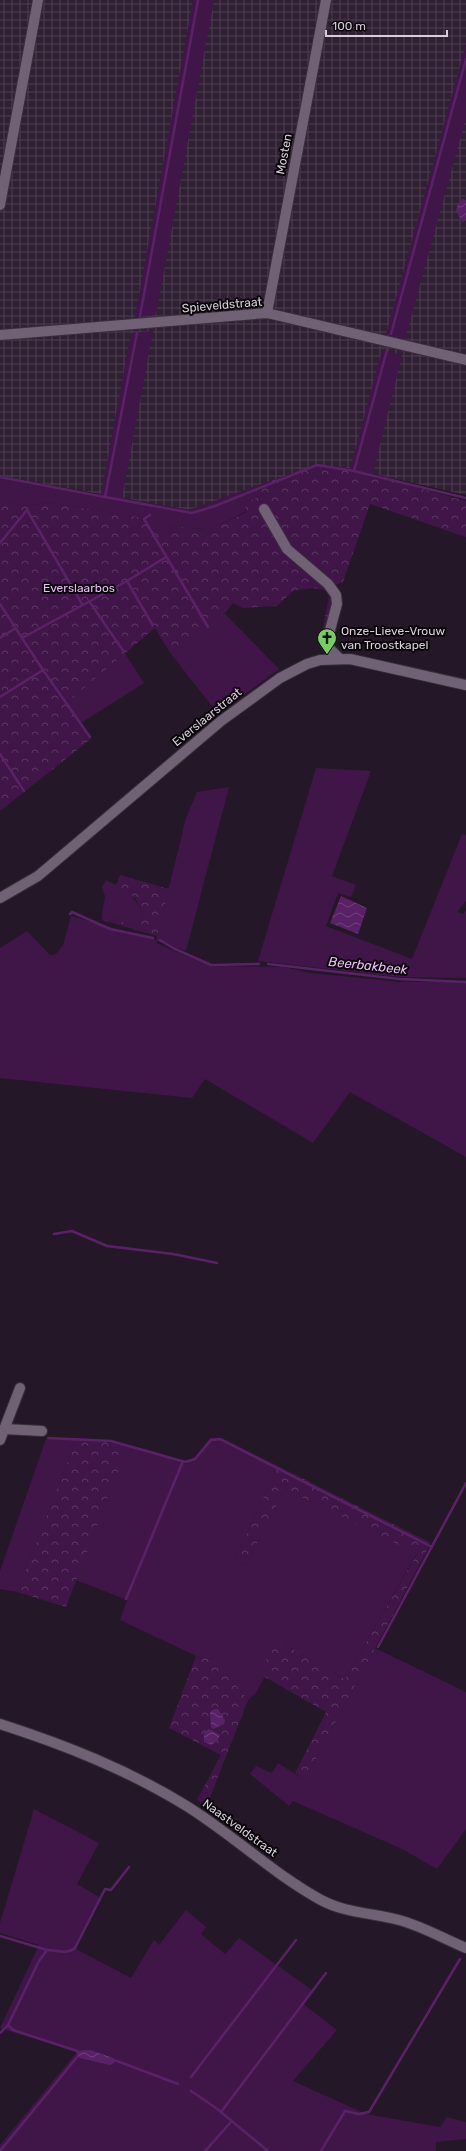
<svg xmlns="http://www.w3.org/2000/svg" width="466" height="2151" font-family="Rubik,sans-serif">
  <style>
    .industrial { fill: url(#industrial-grid) }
    .green { fill: #401649 }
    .forest { fill: url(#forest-crowns) }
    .water { fill: url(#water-waves) }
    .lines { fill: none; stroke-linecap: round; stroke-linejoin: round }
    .stream { stroke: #5a2266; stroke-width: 2.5 }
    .minor-casing { stroke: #39303b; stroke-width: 12 }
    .minor { stroke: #706174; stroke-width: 10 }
    .labels { text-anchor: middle; stroke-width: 4; stroke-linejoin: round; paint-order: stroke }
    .street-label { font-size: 12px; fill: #d7ced9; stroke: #0a050b }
    .park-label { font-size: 12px; fill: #edbef7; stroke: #0a050b }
    .poi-label { font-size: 12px; fill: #d7ced9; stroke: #0a050b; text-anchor: start }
    .water-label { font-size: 13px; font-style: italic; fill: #efbff9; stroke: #0a050b }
  </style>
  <defs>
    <pattern id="industrial-grid" width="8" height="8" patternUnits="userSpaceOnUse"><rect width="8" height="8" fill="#302033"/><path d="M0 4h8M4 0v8" fill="none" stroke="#4d3f50"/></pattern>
    <pattern id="forest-crowns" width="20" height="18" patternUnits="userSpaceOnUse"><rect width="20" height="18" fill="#401649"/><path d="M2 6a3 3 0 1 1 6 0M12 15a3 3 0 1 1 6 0" fill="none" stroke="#5b3763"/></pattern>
    <pattern id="water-waves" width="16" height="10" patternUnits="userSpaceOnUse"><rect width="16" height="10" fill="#5a2266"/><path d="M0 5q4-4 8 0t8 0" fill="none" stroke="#71417b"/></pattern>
  </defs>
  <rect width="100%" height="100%" fill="#241727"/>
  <path class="industrial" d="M 0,0 L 466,0 L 466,495 L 343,467 L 314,466 L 189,510 L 0,476 Z"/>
  <g class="green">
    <path d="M 193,0 L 214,0 L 156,315 L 135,317 Z"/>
    <path d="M 466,44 L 466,118 L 405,339 L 386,334 Z"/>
    <path d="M 153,331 L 122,498 L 189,510 L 258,485 L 263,495 L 245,503 L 246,511 C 222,525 204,534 176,525 L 166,530 L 154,531 L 138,517 L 52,503 L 21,506 L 0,498 L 0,476 L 101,495 L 131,333 Z"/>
    <path d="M 382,350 L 402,355 L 373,474 L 350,469 Z"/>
    <path d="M 224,613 L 279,669 L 218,714 L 171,654 Z"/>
    <path d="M 124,652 L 144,683 L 81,723 L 66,703 Z"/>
    <path d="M 316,768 L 371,771 L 332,876 L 356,885 L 351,897 L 338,893 L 326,926 L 412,959 L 462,834 L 466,835 L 466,901 L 457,912 L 463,914 L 466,910 L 466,978 L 400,977 L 258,961 Z"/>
    <path d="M 229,787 L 186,951 L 157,941 L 156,943 L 210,966 L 283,967 L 310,973 L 401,982 L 466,982 L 466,1157 L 350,1092 L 313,1143 L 205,1079 L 192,1098 L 0,1078 L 0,948 L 27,931 L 50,955 L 56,954 L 63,945 L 71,916 L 156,940 L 186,818 L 197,792 Z"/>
    <path d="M 106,880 C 126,889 134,895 143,914 L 138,924 L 130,925 L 102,914 L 105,896 L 102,887 Z"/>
    <path d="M 77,1438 L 17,1592 L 0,1589 L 0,1571 L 46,1439 Z"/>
    <path d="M 210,1438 L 222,1438 L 278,1466 L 235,1559 L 246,1565 L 285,1489 L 417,1553 L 345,1679 L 278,1641 L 259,1673 L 265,1676 L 256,1693 L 248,1700 L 230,1678 L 220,1660 L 196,1656 L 120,1620 L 127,1600 L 76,1580 L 128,1445 L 157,1452 L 185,1464 L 194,1458 Z"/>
    <path d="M 375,1648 L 466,1692 L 466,1829 L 437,1869 L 402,1849 L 293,1801 L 289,1806 L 250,1774 L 256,1766 L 272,1773 L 278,1763 L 305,1780 Z"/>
    <path d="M 34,1809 L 99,1843 L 77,1884 L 101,1898 L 76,1949 L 131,1978 L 154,1940 L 159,1945 L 186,1910 L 206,1927 L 201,1934 L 225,1954 L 239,1938 L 312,1990 L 302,2003 L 337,2030 L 293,2081 L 366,2114 L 440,2127 L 447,2117 L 466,2122 L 466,2139 L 436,2142 L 436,2151 L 0,2151 L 0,2145 L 77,2052 L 0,2028 L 39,1945 L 0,1933 L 0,1923 Z"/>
  </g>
  <g class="forest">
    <path d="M 314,466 L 342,467 L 466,501 L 466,537 L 370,504 L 343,582 L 335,585 L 341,593 L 341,602 L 330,645 L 320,643 L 329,597 L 325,590 L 312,588 L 293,591 L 277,606 L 243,608 L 233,603 C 219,624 192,639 171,654 L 155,628 L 66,703 L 91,739 L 0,811 L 0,498 L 21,506 L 52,503 L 138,517 L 154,531 L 166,530 L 176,525 C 204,534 222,525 246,512 L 245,503 L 263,495 L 258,485 Z"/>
    <path d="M 120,875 L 169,889 L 157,936 L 102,920 L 102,914 L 130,925 L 138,924 L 143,914 L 136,899 L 116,885 Z"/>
    <path d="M 77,1438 L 128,1445 L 66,1607 L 17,1592 Z"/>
    <path d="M 278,1466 L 431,1543 L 305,1780 L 295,1773 L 326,1712 L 258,1673 L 278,1641 L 345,1679 L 417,1554 L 285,1489 L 246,1565 L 235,1559 Z"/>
    <path d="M 196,1656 L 220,1660 L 230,1678 L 248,1700 L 207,1805 L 197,1800 L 221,1755 L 169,1728 Z"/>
  </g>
  <g class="water">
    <path d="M 463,199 L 466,200 L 466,220 L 463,222 L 456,211 L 458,203 Z"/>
    <path d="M 341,896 L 367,908 L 358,934 L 330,923 Z"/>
    <path d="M 214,1709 L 218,1709 L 225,1720 L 224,1724 L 213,1729 L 211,1727 L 210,1712 Z"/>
    <path d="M 209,1729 L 220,1735 L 217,1741 L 211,1745 L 204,1742 L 204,1733 Z"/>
    <path d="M 90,2050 L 113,2058 L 117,2061 L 110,2065 L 80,2058 L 77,2055 L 77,2051 Z"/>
  </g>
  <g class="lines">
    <g class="stream">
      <path d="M 140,316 L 198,0"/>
      <path d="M 391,334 L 466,59"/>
      <path d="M 354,471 L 466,498"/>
      <path d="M 0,477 L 105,497 L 137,333"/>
      <path d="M 105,497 L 192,513 L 215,506 L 317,465 L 354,471 L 387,350"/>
      <path d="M 150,515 L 144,519 L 208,627"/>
      <path d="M 0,543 L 27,510 L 82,604"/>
      <path d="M 127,581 L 152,624"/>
      <path d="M 89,601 L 124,652"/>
      <path d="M 0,604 L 22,638"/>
      <path d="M 0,638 L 16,628"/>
      <path d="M 43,670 L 90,737"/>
      <path d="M 0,697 L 43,670 L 22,638 L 127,581 L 166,557"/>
      <path d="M 0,754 L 24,791"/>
      <path d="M 70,914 L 72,912 L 110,929 L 153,938"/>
      <path d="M 160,940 L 173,948 L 211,965 L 259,964"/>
      <path d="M 268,964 L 400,979 L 466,982"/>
      <path d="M 54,1234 L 72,1231 L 107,1246 L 173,1254 L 217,1263"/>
      <path d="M 48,1438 L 111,1441 L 185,1462 L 195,1459 L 211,1440 L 220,1439 L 432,1547"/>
      <path d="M 126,1599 L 183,1461"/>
      <path d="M 378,1647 L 466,1483"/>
      <path d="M 0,1936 L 47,1950"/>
      <path d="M 0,2033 L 8,2025"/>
      <path d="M 77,2051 L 13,2030 L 8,2025 L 39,1961 L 47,1950 C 56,1950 67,1955 75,1948 L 105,1889 L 111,1890 L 129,1867"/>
      <path d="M 117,2061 L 178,2084"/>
      <path d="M 191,2077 L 296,1940"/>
      <path d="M 191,2091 L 216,2108 L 268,2151"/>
      <path d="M 221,2112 L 326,1973"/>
      <path d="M 0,2151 L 78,2056"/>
      <path d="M 205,2151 L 231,2122"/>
      <path d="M 321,2151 L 345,2111 L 359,2114 L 369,2112 L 460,1959"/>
    </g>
    <g class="minor-casing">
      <g id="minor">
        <path d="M 0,205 L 38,0"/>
        <path d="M 267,313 L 326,0"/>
        <path d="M 0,335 L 267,313 L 466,360"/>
        <path d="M 264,509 L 287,549 L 328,584 L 336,595 L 337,604 L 326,645 L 339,658"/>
        <path d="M 0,898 L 38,876 L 221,721 L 280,678 L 307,664 L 320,660 L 350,659 L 466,685"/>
        <path d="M 4,1429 L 42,1431"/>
        <path d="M 0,1440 L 20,1388"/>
        <path d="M 0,1724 C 65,1745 126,1769 185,1805 C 232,1834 272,1873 321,1900 C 345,1913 373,1913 399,1920 C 422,1926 444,1939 466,1948"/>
      </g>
    </g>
    <use href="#minor" class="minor"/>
  </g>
  <defs>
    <g id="church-pin" transform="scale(1)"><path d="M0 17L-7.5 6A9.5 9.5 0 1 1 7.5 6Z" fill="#72d25d" stroke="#0a050b"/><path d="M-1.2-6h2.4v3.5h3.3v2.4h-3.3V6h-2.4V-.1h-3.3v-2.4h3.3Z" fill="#111"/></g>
  </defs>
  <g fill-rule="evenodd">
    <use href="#church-pin" x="327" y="638"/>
  </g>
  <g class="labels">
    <g class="street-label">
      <text transform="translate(284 154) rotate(-79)" y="4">Mosten</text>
      <text transform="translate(222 305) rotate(-5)" y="4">Spieveldstraat</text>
      <text transform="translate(207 717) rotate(-39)" y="4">Everslaarstraat</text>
      <text transform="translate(240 1828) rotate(36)" y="4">Naastveldstraat</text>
    </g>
    <g class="park-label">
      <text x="79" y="592">Everslaarbos</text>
    </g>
    <g class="poi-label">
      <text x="341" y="635">Onze-Lieve-Vrouw<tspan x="341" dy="14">van Troostkapel</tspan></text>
    </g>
    <g class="water-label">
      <text transform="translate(368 965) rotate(6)" y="5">Beerbakbeek</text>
    </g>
  </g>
  <path d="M326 30v6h121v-6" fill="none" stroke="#d7ced9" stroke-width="2"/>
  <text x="332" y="30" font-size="12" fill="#d7ced9" stroke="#0a050b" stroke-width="3" paint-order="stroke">100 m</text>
</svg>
